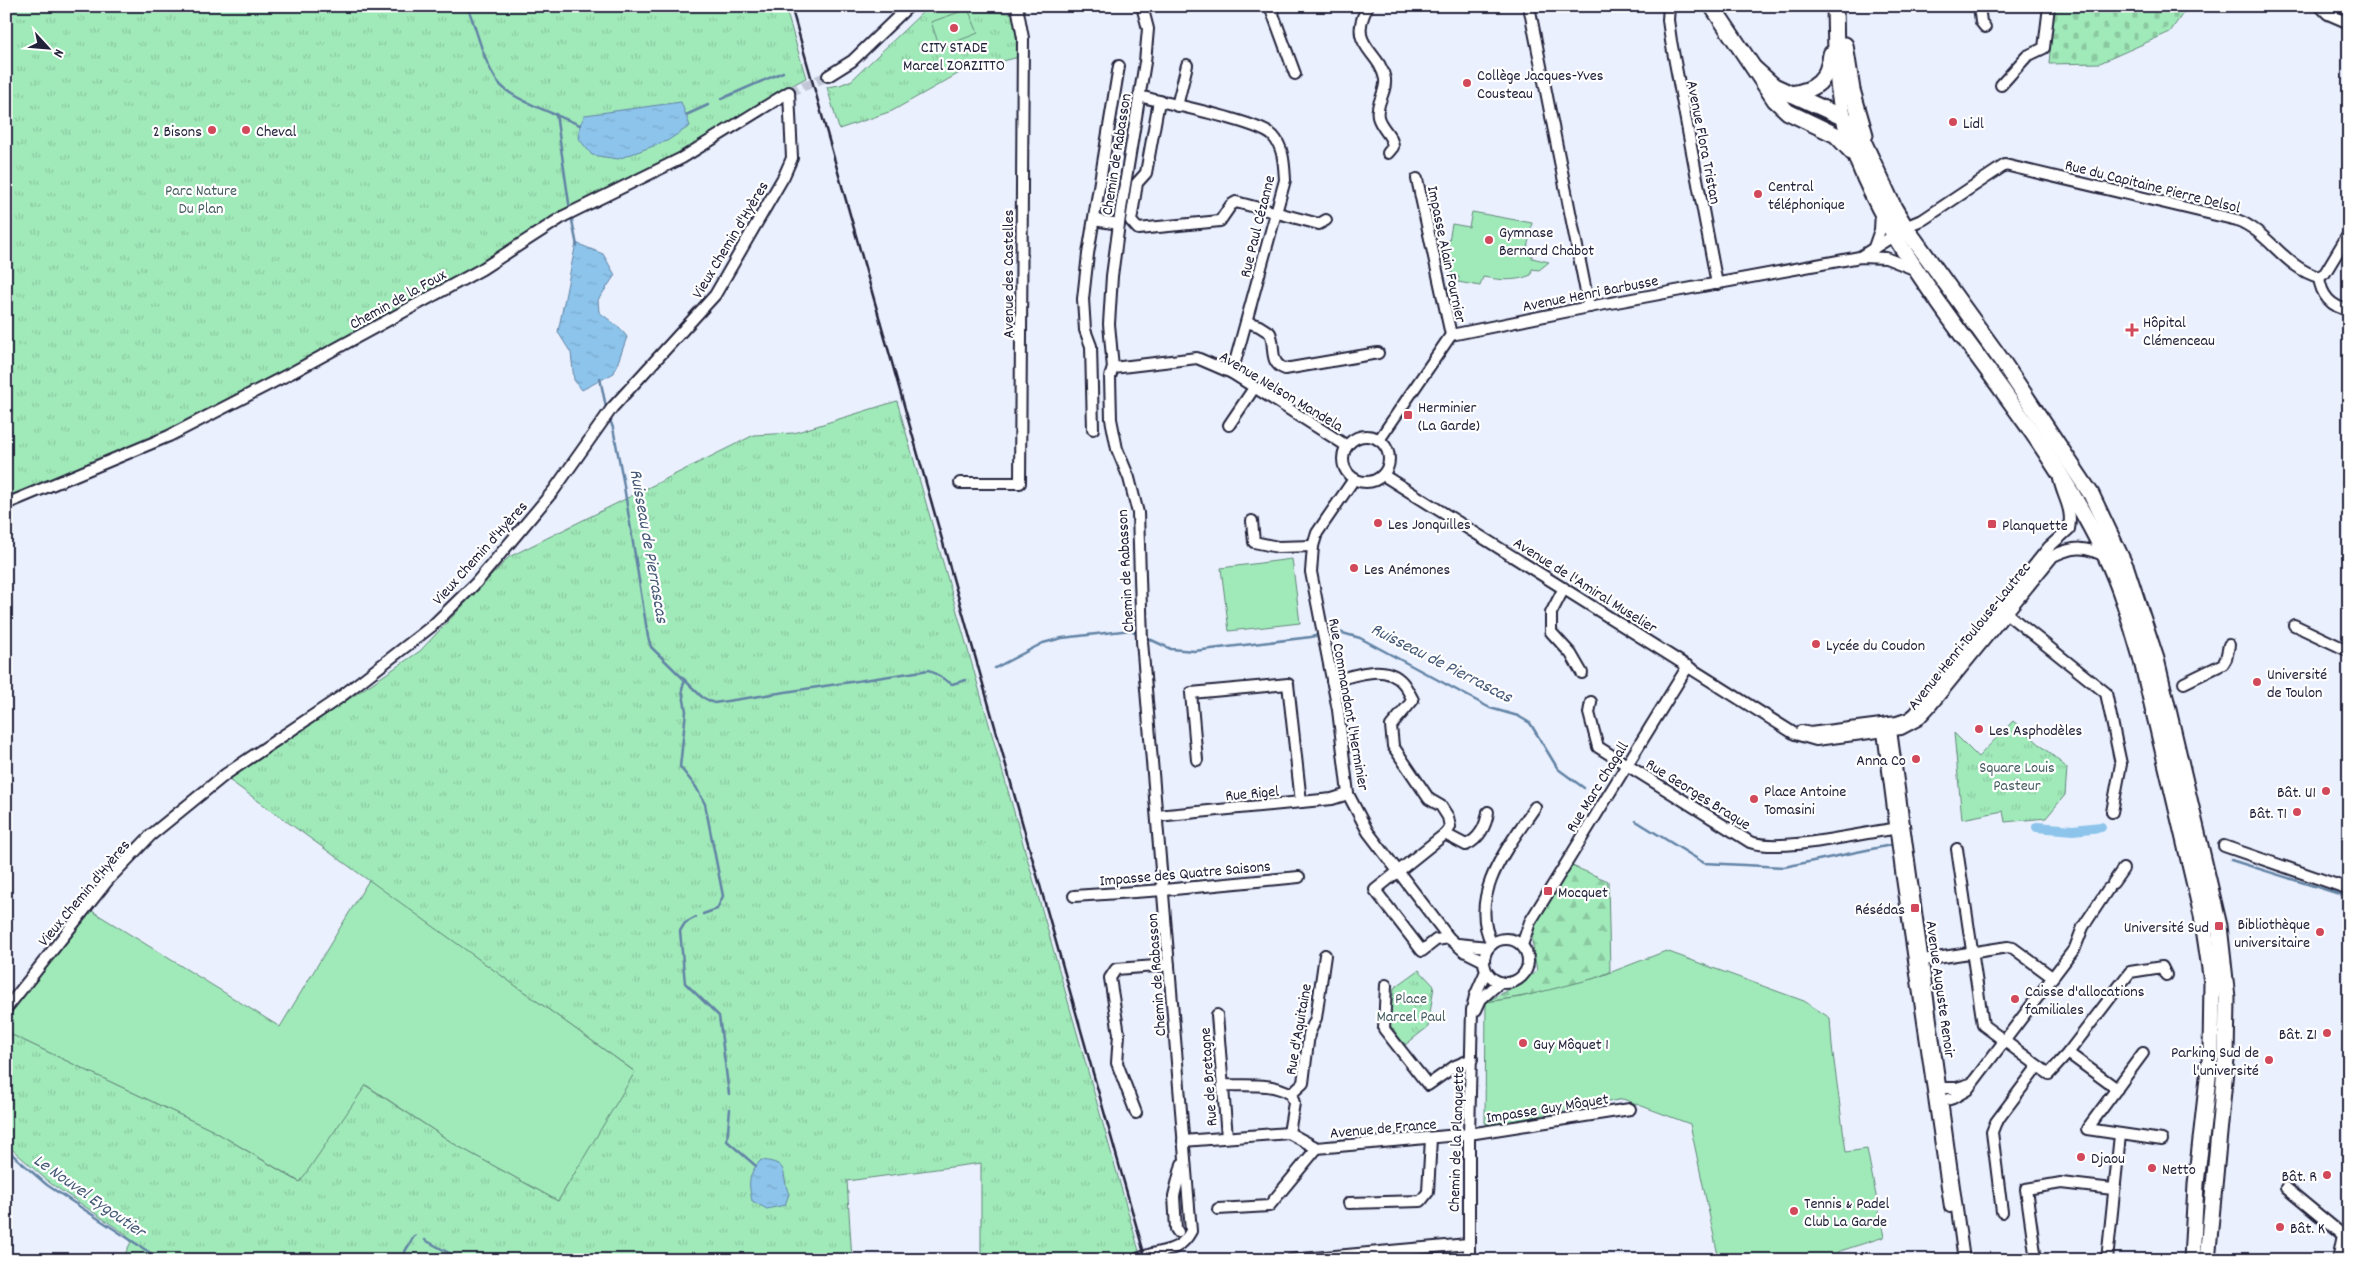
<svg xmlns="http://www.w3.org/2000/svg" width="2355" height="1266" font-family="Dekko,sans-serif">
  <style>
    .grass { fill: url(#grass-tufts); stroke: #61867a }
    .forest { fill: url(#forest-firs); stroke: #61867a }
    .cemetery { fill: url(#cemetery-stones); stroke: #61867a }
    .garden { fill: #a0eab9; stroke: #61867a }
    .water { fill: url(#water-ripples); stroke: #6283a5 }
    .lines { fill: none; stroke-linecap: round; stroke-linejoin: round }
    .stream { stroke: #6283a5; stroke-width: 2.5 }
    .canal { stroke: #8dc4eb; stroke-width: 10 }
    .street-tunnel { stroke: #c2c7d7; stroke-width: 10; stroke-dasharray: 10 5; stroke-linecap: butt }
    .street-casing { stroke: #22223b; stroke-width: 14 }
    .secondary-casing { stroke: #22223b; stroke-width: 19 }
    .street { stroke: #fff; stroke-width: 10 }
    .secondary { stroke: #fff; stroke-width: 15 }
    .rail { stroke: #22223b; stroke-width: 2.5 }
    .poi-dot { fill: #d1495b; stroke: #fff; stroke-width: 2 }
    .labels { text-anchor: middle; stroke-width: 4.5; stroke-linejoin: round; paint-order: stroke }
    .poi-label { font-size: 16px; fill: #22223b; stroke: #fff; text-anchor: start }
    .street-label { font-size: 16px; fill: #22223b; stroke: #fff }
    .park-label { font-size: 16px; fill: #485e61; stroke: #fff }
    .water-label { font-size: 18px; font-style: italic; fill: #475b79; stroke: #fff }
  </style>
  <defs>
    <pattern id="grass-tufts" width="24" height="20" patternUnits="userSpaceOnUse" patternTransform="scale(1.25)"><rect width="24" height="20" fill="#a0eab9"/><path d="M3 7l-1-3M5 7V3M7 7l1-3M15 17l-1-3M17 17v-4M19 17l1-3" fill="none" stroke="#8ac8a0"/></pattern>
    <pattern id="forest-firs" width="22" height="20" patternUnits="userSpaceOnUse" patternTransform="scale(1.25)"><rect width="22" height="20" fill="#a0eab9"/><path d="M5 1l3.5 6h-7zM16 11l3.5 6h-7z" fill="#8ac8a0"/></pattern>
    <pattern id="cemetery-stones" width="16" height="16" patternUnits="userSpaceOnUse" patternTransform="scale(1.25)"><rect width="16" height="16" fill="#a0eab9"/><path d="M2 7V4a2 2 0 0 1 4 0v3zM10 15v-3a2 2 0 0 1 4 0v3z" fill="#8ac8a0"/></pattern>
    <pattern id="water-ripples" width="26" height="14" patternUnits="userSpaceOnUse" patternTransform="scale(1.25)"><rect width="26" height="14" fill="#8dc4eb"/><path d="M2 4q2-2 4 0t4 0M15 11q2-2 4 0t4 0" fill="none" stroke="#79a8ca"/></pattern>
  </defs>
  <rect width="100%" height="100%" fill="#eaf0fe"/>
  <filter id="ink" filterUnits="userSpaceOnUse"><feTurbulence type="fractalNoise" baseFrequency=".02" numOctaves="2"/><feDisplacementMap in="SourceGraphic" scale="10" xChannelSelector="R" yChannelSelector="G"/><feConvolveMatrix kernelMatrix="1 2 1 2 8 2 1 2 1" color-interpolation-filters="sRGB"/></filter>
  <g filter="url(#ink)">
    <g class="grass">
      <path d="M 6,6 L 785,6 L 806,78 L 768,98 L 709,139 L 647,172 L 564,211 L 480,266 L 319,355 L 178,426 L 6,499 Z"/>
      <path d="M 938,6 L 987,6 L 996,12 L 1020,14 L 1023,56 L 963,71 L 892,111 L 839,129 L 827,87 L 840,85 L 852,80 L 925,10 Z"/>
      <path d="M 897,401 L 1134,1233 L 1139,1251 L 1133,1260 L 981,1260 L 981,1163 L 847,1181 L 852,1260 L 122,1260 L 131,1242 L 127,1235 L 50,1183 L 6,1144 L 6,1032 L 214,1131 L 299,1182 L 365,1085 L 456,1145 L 558,1201 L 634,1071 L 229,780 L 420,651 L 509,557 L 754,435 L 794,433 Z"/>
      <path d="M 2013,721 L 2067,768 L 2065,795 L 2046,818 L 2005,822 L 2003,811 L 1962,819 L 1954,733 L 1978,757 Z"/>
      <path d="M 1419,970 L 1434,986 L 1428,1027 L 1405,1045 L 1389,1024 L 1394,988 Z"/>
    </g>
    <path class="forest" d="M 1570,865 L 1608,881 L 1610,972 C 1572,989 1527,996 1486,1002 L 1522,983 L 1537,971 L 1532,940 L 1536,923 Z"/>
    <path class="cemetery" d="M 2054,6 L 2188,6 L 2170,32 L 2100,63 L 2049,64 Z"/>
    <g class="garden">
      <path d="M 968,9 L 978,33 L 940,48 L 931,22 Z"/>
      <path d="M 1472,212 L 1532,223 L 1526,254 L 1532,255 L 1532,258 L 1549,262 L 1539,270 L 1532,269 L 1531,275 C 1514,282 1500,280 1483,277 L 1480,286 L 1458,282 L 1459,277 L 1452,273 L 1450,263 L 1445,263 L 1452,224 L 1469,227 Z"/>
      <path d="M 1292,559 L 1300,623 L 1229,631 L 1221,568 Z"/>
      <path d="M 369,880 L 635,1072 L 558,1201 L 456,1145 L 366,1085 L 300,1182 L 214,1131 L 6,1032 L 6,1021 L 13,1010 L 92,911 L 280,1027 Z"/>
      <path d="M 1666,951 L 1804,1001 L 1830,1018 L 1832,1046 L 1846,1152 L 1867,1149 L 1884,1237 L 1837,1252 L 1837,1260 L 1719,1260 L 1690,1124 L 1623,1099 L 1493,1125 L 1485,1123 L 1486,1002 L 1521,997 L 1596,978 Z"/>
    </g>
    <g class="water">
      <path d="M 681,102 L 690,126 L 667,141 L 618,159 L 592,155 L 579,139 L 580,125 L 585,115 Z"/>
      <path d="M 576,243 L 603,254 L 615,275 L 598,300 L 599,312 L 620,328 L 627,337 L 614,373 L 582,390 L 574,380 L 571,353 L 558,332 Z"/>
      <path d="M 761,1160 C 792,1163 780,1174 789,1194 L 785,1205 L 767,1209 L 752,1201 C 748,1182 748,1174 761,1160 Z"/>
    </g>
    <g class="lines">
      <g class="stream">
        <path d="M 467,6 C 478,31 482,60 498,82 C 509,99 560,116 580,125"/>
        <path d="M 721,99 L 783,72"/>
        <path d="M 556,114 L 570,210"/>
        <path d="M 686,115 L 708,105"/>
        <path d="M 571,215 L 577,246"/>
        <path d="M 600,378 L 607,412"/>
        <path d="M 609,417 L 613,428 L 623,480 L 648,637 L 651,647 L 702,697 L 714,703 L 929,670 L 952,684 L 966,680"/>
        <path d="M 1325,632 L 1332,630 L 1360,638 L 1490,708 L 1518,716 L 1530,723 L 1558,769 L 1584,788"/>
        <path d="M 1145,637 L 1171,649 L 1194,651 L 1311,637 L 1320,634"/>
        <path d="M 995,668 L 1043,643 L 1062,638 L 1131,630 L 1138,634"/>
        <path d="M 685,680 L 682,689 L 686,711 L 680,767 L 696,787 L 705,804 L 723,896 L 717,909 L 703,914"/>
        <path d="M 1636,821 L 1704,863 L 1784,867 L 1891,845"/>
        <path d="M 2231,860 L 2349,897"/>
        <path d="M 696,917 L 685,923 L 680,931 L 685,983 L 719,1016 L 729,1094"/>
        <path d="M 730,1109 L 727,1141 L 756,1166"/>
        <path d="M 6,1149 L 47,1185 L 161,1260"/>
        <path d="M 425,1240 L 462,1260"/>
        <path d="M 400,1260 L 414,1236 L 415,1236"/>
      </g>
      <path class="canal" d="M 2037,827 L 2073,830 L 2101,827"/>
      <path class="street-tunnel" d="M 789,92 L 828,76"/>
      <g class="street-casing">
        <g id="street">
          <path d="M 1270,6 L 1295,74"/>
          <path d="M 1368,6 C 1346,46 1379,49 1385,79 C 1387,92 1375,104 1378,117 C 1381,129 1393,135 1393,147 L 1388,153"/>
          <path d="M 1529,6 L 1589,307"/>
          <path d="M 1669,6 L 1668,20 L 1671,41 L 1717,284"/>
          <path d="M 1979,6 L 1981,22 L 1985,27"/>
          <path d="M 2320,6 L 2328,14 L 2349,23"/>
          <path d="M 828,76 L 852,61 L 909,6"/>
          <path d="M 2001,85 L 2027,56 L 2044,48 L 2049,6"/>
          <path d="M 1139,96 C 1164,103 1258,121 1273,136 C 1284,148 1284,165 1285,180 L 1232,373"/>
          <path d="M 1159,101 L 1146,173 L 1137,183 L 1131,221 L 1138,229 L 1220,221 L 1231,205 L 1236,202 L 1319,224 L 1326,220"/>
          <path d="M 1177,106 L 1187,65"/>
          <path d="M 1417,179 L 1451,335"/>
          <path d="M 1094,220 L 1119,224"/>
          <path d="M 1873,250 L 1880,230 L 1881,212"/>
          <path d="M 1860,257 L 1912,224 L 1924,219 L 2005,165 L 2237,220 C 2269,232 2285,268 2319,277 L 2325,273 L 2349,233"/>
          <path d="M 2319,277 C 2321,295 2331,307 2349,310"/>
          <path d="M 1247,322 L 1259,326 L 1270,333 C 1276,346 1268,363 1285,369 L 1378,353"/>
          <path d="M 1113,368 L 1197,358 L 1232,373 L 1347,446"/>
          <path d="M 1229,425 L 1254,388"/>
          <path d="M 1093,429 L 1091,346 L 1085,330 L 1083,299 L 1088,254 L 1119,66"/>
          <circle cx="1366" cy="459" r="23"/>
          <path d="M 1379,440 L 1451,335 L 1589,307 L 1860,257 L 1886,258 L 1914,269"/>
          <path d="M 1383,475 L 1795,734 L 1816,740 L 1901,729 L 1918,720 L 1930,707 L 2053,556 C 2074,546 2086,546 2106,557"/>
          <path d="M 1354,479 L 1317,533 L 1313,546 L 1311,572 L 1338,710 L 1348,794 L 1368,832 L 1449,938 L 1464,951 L 1484,961"/>
          <path d="M 960,483 L 1020,483 L 1023,38 L 1017,6"/>
          <path d="M 6,504 L 169,436 L 293,372 L 482,269 L 564,216 L 682,158 L 789,92 L 792,158 L 784,176 L 715,295 L 612,408 L 554,490 L 476,583 L 432,626 L 396,654 L 339,698 L 226,774 L 151,835 L 109,879 L 6,1009"/>
          <path d="M 1252,521 L 1254,542 L 1278,547 L 1313,546"/>
          <path d="M 1564,588 L 1551,613 L 1551,632 L 1571,654 L 1582,673"/>
          <path d="M 2006,613 L 2106,693 L 2121,764 L 2112,812"/>
          <path d="M 2294,625 L 2349,651"/>
          <path d="M 1332,681 C 1355,676 1385,662 1403,683 C 1407,688 1410,695 1413,700 L 1391,726 L 1393,746 L 1429,799 L 1441,806 L 1448,817 L 1450,827 L 1445,834 L 1375,890 L 1422,951 L 1436,940 L 1449,938"/>
          <path d="M 2184,683 L 2223,664 L 2226,659 L 2229,645"/>
          <path d="M 1591,702 L 1589,713 L 1598,747 L 1750,842 C 1783,853 1863,832 1900,828"/>
          <path d="M 1890,723 L 1964,1260"/>
          <path d="M 1882,724 L 1901,871 L 1950,1207"/>
          <path d="M 1801,731 L 1810,733 L 1897,722 L 1909,718 L 1915,713 L 2049,547 L 2069,529 C 2073,508 2063,498 2059,479"/>
          <path d="M 1197,760 L 1191,693 L 1288,684 L 1301,802"/>
          <path d="M 1157,816 L 1332,799 L 1348,794"/>
          <path d="M 1445,834 L 1466,845 C 1479,839 1486,826 1488,812"/>
          <path d="M 2224,846 L 2349,889"/>
          <path d="M 1957,849 L 1983,1025 L 2049,1074 L 2068,1053 L 2130,972 L 2162,967 L 2166,975"/>
          <path d="M 2113,883 L 2123,869"/>
          <path d="M 1074,896 L 1164,890 L 1299,877"/>
          <circle cx="1506" cy="961" r="22"/>
          <path d="M 1458,944 L 1488,947"/>
          <path d="M 1492,944 C 1467,895 1509,846 1535,807"/>
          <path d="M 1522,945 L 1530,922 L 1688,666"/>
          <path d="M 1917,961 L 2008,947 L 2013,948 L 2052,977"/>
          <path d="M 1386,985 L 1384,1029 L 1428,1085 L 1455,1066 L 1472,1059"/>
          <path d="M 1476,1010 L 1481,999 L 1499,983"/>
          <path d="M 1217,1015 L 1227,1137"/>
          <path d="M 2068,1053 L 2117,1089"/>
          <path d="M 2143,1053 L 2087,1129 L 2162,1140"/>
          <path d="M 1224,1085 C 1246,1086 1272,1082 1291,1094"/>
          <path d="M 1935,1088 L 1957,1088 L 1970,1084"/>
          <path d="M 1291,1094 L 1303,1083 L 1309,1034 L 1316,1018 L 1325,955"/>
          <path d="M 1937,1103 L 1953,1098 L 1967,1090 L 2075,948 L 2083,927 L 2108,889"/>
          <path d="M 1136,1113 L 1117,1063 L 1119,1034 L 1110,978 L 1116,969 L 1169,965"/>
          <path d="M 1289,1133 L 1294,1103 L 1291,1094"/>
          <path d="M 1183,1141 L 1289,1133 L 1317,1148 L 1469,1134 L 1630,1109"/>
          <path d="M 2286,1188 L 2349,1240"/>
          <path d="M 1349,1203 L 1421,1201 L 1428,1192 L 1431,1138"/>
          <path d="M 1218,1209 L 1269,1206 L 1317,1148"/>
          <path d="M 2002,1212 L 1992,1132 L 1996,1122 L 2038,1066"/>
          <path d="M 1178,1232 L 1176,1229 L 1174,1196 L 1182,1164"/>
          <path d="M 1136,1260 C 1158,1248 1178,1256 1191,1231 L 1142,641 L 1138,513 L 1129,478 L 1117,449 L 1111,419 L 1110,377 L 1113,368 L 1109,324 L 1112,276 L 1121,209 L 1145,62 L 1148,29 L 1142,6"/>
          <path d="M 1291,1260 L 1468,1244"/>
          <path d="M 1469,1260 L 1469,1134 L 1472,1010 L 1475,996 L 1486,971"/>
          <path d="M 2036,1260 L 2026,1189 L 2061,1183 L 2113,1189"/>
          <path d="M 2107,1260 L 2120,1135"/>
          <path d="M 2338,1260 L 2343,1235"/>
        </g>
      </g>
      <g class="secondary-casing">
        <g id="secondary">
          <path d="M 1712,6 L 1775,100 L 1788,112 L 1836,135 L 1853,153"/>
          <path d="M 1835,6 C 1836,44 1835,82 1844,119 C 1871,223 1946,311 2007,397 C 2044,447 2079,501 2106,557 C 2121,588 2131,623 2141,657 L 2202,915 L 2212,982 L 2211,1051 L 2196,1184 L 2192,1260"/>
          <path d="M 1845,45 L 1852,90 L 1865,135"/>
          <path d="M 1755,69 L 1774,86 L 1844,118 L 1857,128 L 1894,208 L 1906,228 L 2002,361 L 2091,494 L 2126,568 L 2156,659 L 2219,926 L 2227,998 L 2226,1059 L 2207,1260"/>
          <path d="M 1790,94 C 1816,91 1828,80 1831,54"/>
        </g>
      </g>
      <use href="#street" class="street"/>
      <use href="#secondary" class="secondary"/>
      <path class="rail" d="M 791,6 L 1146,1260"/>
    </g>
  </g>
  <g class="poi-dot">
    <circle cx="954" cy="28" r="5"/>
    <circle cx="1467" cy="83" r="5"/>
    <circle cx="1953" cy="122" r="5"/>
    <circle cx="212" cy="130" r="5"/>
    <circle cx="246" cy="130" r="5"/>
    <circle cx="1758" cy="194" r="5"/>
    <circle cx="1489" cy="240" r="5"/>
    <path d="M2129.5 322.5h5v5h5v5h-5v5h-5v-5h-5v-5h5z"/>
    <rect x="1403" y="410" width="10" height="10" rx="2.5"/>
    <circle cx="1378" cy="523" r="5"/>
    <rect x="1987" y="519" width="10" height="10" rx="2.5"/>
    <circle cx="1354" cy="568" r="5"/>
    <circle cx="1816" cy="644" r="5"/>
    <circle cx="2257" cy="682" r="5"/>
    <circle cx="1979" cy="729" r="5"/>
    <circle cx="1916" cy="759" r="5"/>
    <circle cx="2326" cy="791" r="5"/>
    <circle cx="1754" cy="799" r="5"/>
    <circle cx="2297" cy="812" r="5"/>
    <rect x="1543" y="886" width="10" height="10" rx="2.5"/>
    <rect x="1910" y="903" width="10" height="10" rx="2.5"/>
    <rect x="2214" y="921" width="10" height="10" rx="2.5"/>
    <circle cx="2320" cy="932" r="5"/>
    <circle cx="2015" cy="999" r="5"/>
    <circle cx="2327" cy="1033" r="5"/>
    <circle cx="1523" cy="1043" r="5"/>
    <circle cx="2269" cy="1060" r="5"/>
    <circle cx="2081" cy="1157" r="5"/>
    <circle cx="2152" cy="1168" r="5"/>
    <circle cx="2327" cy="1175" r="5"/>
    <circle cx="1794" cy="1211" r="5"/>
    <circle cx="2280" cy="1227" r="5"/>
  </g>
  <g class="labels">
    <g class="poi-label">
      <text x="954" y="52" text-anchor="middle">CITY STADE<tspan x="954" dy="18">Marcel ZORZITTO</tspan></text>
      <text x="1477" y="80">Collège Jacques-Yves<tspan x="1477" dy="18">Cousteau</tspan></text>
      <text x="1963" y="128">Lidl</text>
      <text x="202" y="136" text-anchor="end">2 Bisons</text>
      <text x="256" y="136">Cheval</text>
      <text x="1768" y="191">Central<tspan x="1768" dy="18">téléphonique</tspan></text>
      <text x="1499" y="237">Gymnase<tspan x="1499" dy="18">Bernard Chabot</tspan></text>
      <text x="2143" y="327">Hôpital<tspan x="2143" dy="18">Clémenceau</tspan></text>
      <text x="1418" y="412">Herminier<tspan x="1418" dy="18">(La Garde)</tspan></text>
      <text x="1388" y="529">Les Jonquilles</text>
      <text x="2002" y="530">Planquette</text>
      <text x="1364" y="574">Les Anémones</text>
      <text x="1826" y="650">Lycée du Coudon</text>
      <text x="2267" y="679">Université<tspan x="2267" dy="18">de Toulon</tspan></text>
      <text x="1989" y="735">Les Asphodèles</text>
      <text x="1906" y="765" text-anchor="end">Anna Co</text>
      <text x="1764" y="796">Place Antoine<tspan x="1764" dy="18">Tomasini</tspan></text>
      <text x="2316" y="797" text-anchor="end">Bât. U1</text>
      <text x="2287" y="818" text-anchor="end">Bât. T1</text>
      <text x="1558" y="897">Mocquet</text>
      <text x="1905" y="914" text-anchor="end">Résédas</text>
      <text x="2310" y="929" text-anchor="end">Bibliothèque<tspan x="2310" dy="18">universitaire</tspan></text>
      <text x="2209" y="932" text-anchor="end">Université Sud</text>
      <text x="2025" y="996">Caisse d'allocations<tspan x="2025" dy="18">familiales</tspan></text>
      <text x="2317" y="1039" text-anchor="end">Bât. Z1</text>
      <text x="1533" y="1049">Guy Môquet 1</text>
      <text x="2259" y="1057" text-anchor="end">Parking Sud de<tspan x="2259" dy="18">l'université</tspan></text>
      <text x="2091" y="1163">Djaou</text>
      <text x="2162" y="1174">Netto</text>
      <text x="2317" y="1181" text-anchor="end">Bât. R</text>
      <text x="1804" y="1208">Tennis &amp; Padel<tspan x="1804" dy="18">Club La Garde</tspan></text>
      <text x="2290" y="1233">Bât. K</text>
    </g>
    <g class="street-label">
      <text transform="translate(1705 142) rotate(79)" y="6">Avenue Flora Tristan</text>
      <text transform="translate(1115 154) rotate(-81)" y="6">Chemin de Rabasson</text>
      <text transform="translate(2153 185) rotate(14)" y="6">Rue du Capitaine Pierre Delsol</text>
      <text transform="translate(1256 226) rotate(-76)" y="6">Rue Paul Cézanne</text>
      <text transform="translate(729 239) rotate(-59)" y="6">Vieux Chemin d'Hyères</text>
      <text transform="translate(1448 254) rotate(78)" y="6">Impasse Alain Fournier</text>
      <text transform="translate(1007 274) rotate(-90)" y="6">Avenue des Castelles</text>
      <text transform="translate(1590 292) rotate(-11)" y="6">Avenue Henri Barbusse</text>
      <text transform="translate(397 298) rotate(-29)" y="6">Chemin de la Foux</text>
      <text transform="translate(1282 390) rotate(31)" y="6">Avenue Nelson Mandela</text>
      <text transform="translate(479 552) rotate(-48)" y="6">Vieux Chemin d'Hyères</text>
      <text transform="translate(1124 571) rotate(-93)" y="6">Chemin de Rabasson</text>
      <text transform="translate(1586 584) rotate(32)" y="6">Avenue de l'Amiral Muselier</text>
      <text transform="translate(1968 635) rotate(-51)" y="6">Avenue Henri Toulouse-Lautrec</text>
      <text transform="translate(1350 704) rotate(80)" y="6">Rue Commandant l'Herminier</text>
      <text transform="translate(1596 786) rotate(-58)" y="6">Rue Marc Chagall</text>
      <text transform="translate(1252 792) rotate(-5)" y="6">Rue Rigel</text>
      <text transform="translate(1699 793) rotate(32)" y="6">Rue Georges Braque</text>
      <text transform="translate(1185 872) rotate(-5)" y="6">Impasse des Quatre Saisons</text>
      <text transform="translate(83 892) rotate(-50)" y="6">Vieux Chemin d'Hyères</text>
      <text transform="translate(1155 975) rotate(-94)" y="6">Chemin de Rabasson</text>
      <text transform="translate(1942 989) rotate(82)" y="6">Avenue Auguste Renoir</text>
      <text transform="translate(1297 1029) rotate(-80)" y="6">Rue d'Aquitaine</text>
      <text transform="translate(1207 1077) rotate(-94)" y="6">Rue de Bretagne</text>
      <text transform="translate(1547 1107) rotate(-9)" y="6">Impasse Guy Môquet</text>
      <text transform="translate(1383 1127) rotate(-5)" y="6">Avenue de France</text>
      <text transform="translate(1455 1139) rotate(-88)" y="6">Chemin de la Planquette</text>
    </g>
    <g class="park-label">
      <text x="201" y="195">Parc Nature<tspan x="201" dy="18">Du Plan</tspan></text>
      <text x="2017" y="772">Square Louis<tspan x="2017" dy="18">Pasteur</tspan></text>
      <text x="1411" y="1003">Place<tspan x="1411" dy="18">Marcel Paul</tspan></text>
    </g>
    <g class="water-label">
      <text transform="translate(650 546) rotate(80)" y="6">Ruisseau de Pierrascas</text>
      <text transform="translate(1442 662) rotate(27)" y="6">Ruisseau de Pierrascas</text>
      <text transform="translate(90 1195) rotate(35)" y="6">Le Nouvel Eygoutier</text>
    </g>
  </g>
  <rect width="2355" height="1266" fill="none" stroke="#fff" stroke-width="25"/>
  <rect x="12" y="12" width="2330" height="1241" fill="none" stroke="#22223b" stroke-width="2" filter="url(#ink)"/>
  <g transform="translate(48 48) rotate(116)" stroke="#ffffff" stroke-width="4" paint-order="stroke">
  <path d="M0-4L9 19L0 12L-9 19Z" fill="#22223b"/>
  <text y="-8" font-size="14" font-weight="bold" text-anchor="middle" fill="#22223b">N</text>
  </g>
</svg>
